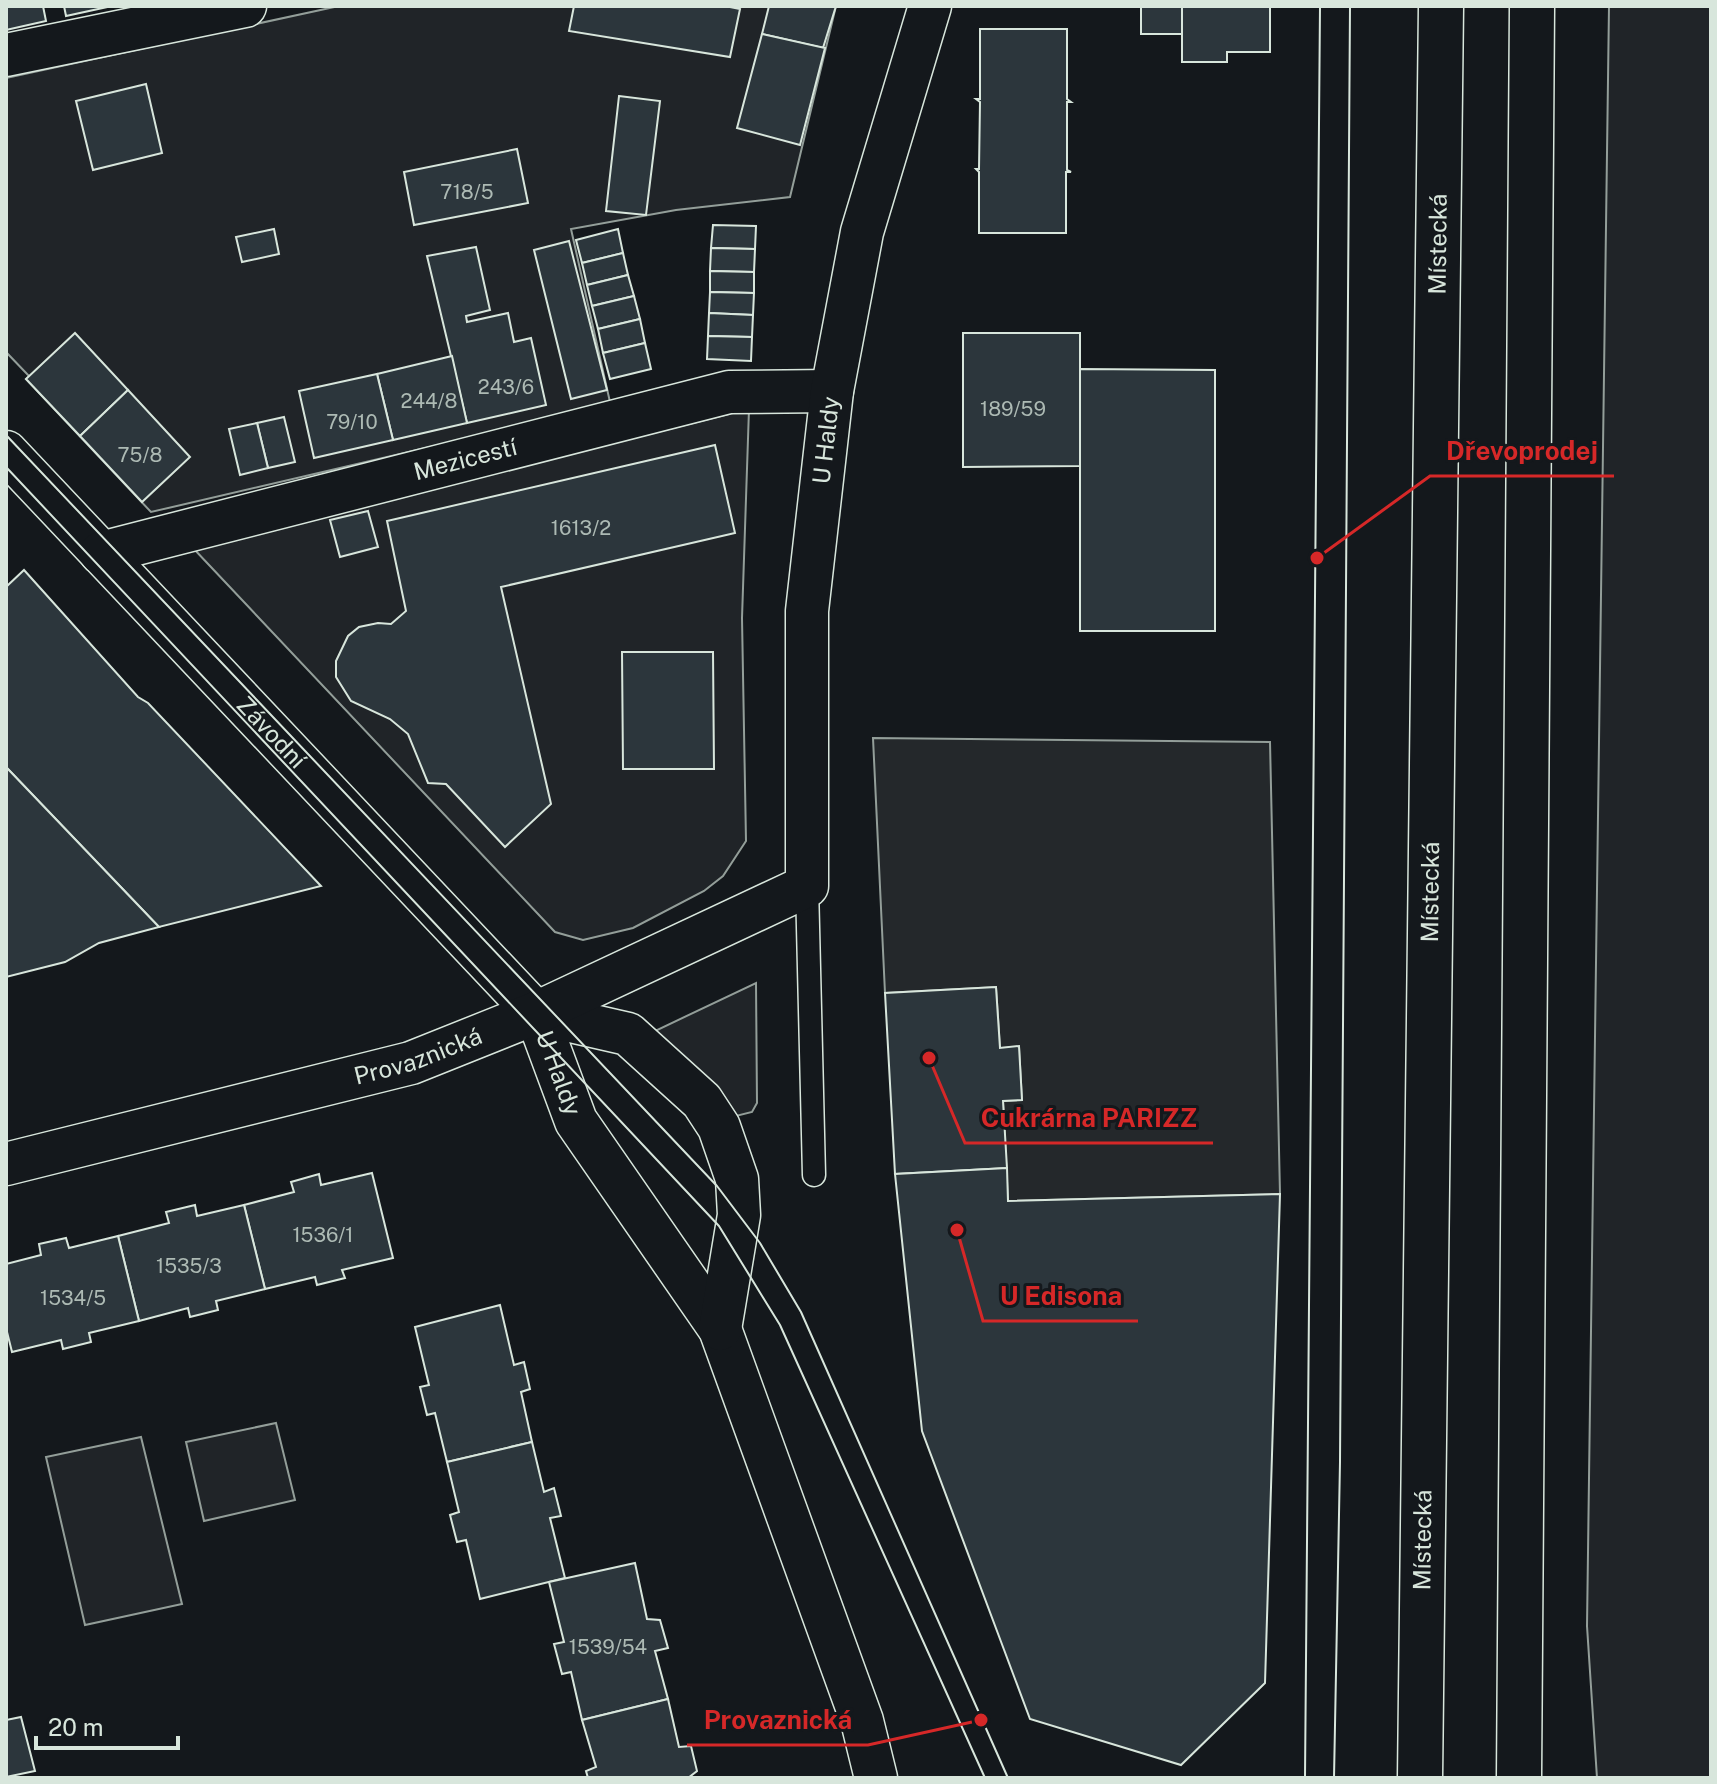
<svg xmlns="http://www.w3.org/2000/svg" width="1717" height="1784" font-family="'Public Sans',sans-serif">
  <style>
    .green { fill: #202428; stroke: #939e99; stroke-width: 2 }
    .parking { fill: #24282b; stroke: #939e99; stroke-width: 2 }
    .building { fill: #2c363c; stroke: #d8e6dc; stroke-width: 2 }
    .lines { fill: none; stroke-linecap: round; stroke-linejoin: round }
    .lane-casing { stroke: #d8e6dc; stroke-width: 25 }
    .street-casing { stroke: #d8e6dc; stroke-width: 45 }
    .highway-casing { stroke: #d8e6dc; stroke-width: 47 }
    .lane { stroke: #14181c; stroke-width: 22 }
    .street { stroke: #14181c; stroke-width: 42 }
    .highway { stroke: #14181c; stroke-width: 44 }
    .tram { stroke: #d8e6dc; stroke-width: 2 }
    .labels { text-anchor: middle; stroke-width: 6; stroke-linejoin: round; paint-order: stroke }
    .number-label { font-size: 20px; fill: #adbab4 }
    .street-label { font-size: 24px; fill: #d8e6dc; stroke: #14181c }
    .leader { fill: none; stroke: #d62828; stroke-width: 3 }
    .callout-dot { fill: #d62828; stroke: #14181c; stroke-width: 3 }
    .callout-label { font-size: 26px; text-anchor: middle; font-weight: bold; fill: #d62828; stroke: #14181c; stroke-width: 6; stroke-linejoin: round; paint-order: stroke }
  </style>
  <rect width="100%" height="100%" fill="#14181c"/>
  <g class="green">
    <path d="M 339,6 L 836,6 L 790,197 L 676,210 L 571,229 L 610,402 L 576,413 L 151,512 L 26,379 L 29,376 L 6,352 L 6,78 Z"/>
    <path d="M 1609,6 L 1711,6 L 1711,1778 L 1597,1778 L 1587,1626 Z"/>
    <path d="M 749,409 L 742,618 L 746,841 L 723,876 L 704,891 L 633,928 L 583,940 L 555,932 L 193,548 Z"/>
    <path d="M 756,983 L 757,1103 L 752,1112 L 736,1116 L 655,1031 Z"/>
    <path d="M 276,1423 L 295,1500 L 204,1521 L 186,1442 Z"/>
    <path d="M 141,1437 L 182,1604 L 85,1625 L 46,1457 Z"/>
  </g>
  <path class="parking" d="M 873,738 L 1270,742 L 1280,1194 L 1008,1201 L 1003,1101 L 1022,1100 L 1019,1047 L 1000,1048 L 996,987 L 885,993 Z"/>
  <g class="building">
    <path d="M 6,6 L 43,6 L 46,21 L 6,30 Z"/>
    <path d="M 64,6 L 112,6 L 66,16 Z"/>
    <path d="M 574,6 L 725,6 L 740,9 L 730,57 L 569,31 Z"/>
    <path d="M 769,6 L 836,6 L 823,48 L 762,34 Z"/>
    <rect x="1141" y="6" width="41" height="28"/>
    <path d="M 1182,6 L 1270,6 L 1270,52 L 1227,52 L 1227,62 L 1182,62 Z"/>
    <path d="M 980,29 L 1067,29 L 1067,99 L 1071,102 L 1067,102 L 1067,170 L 1071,172 L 1066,172 L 1066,233 L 979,233 L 979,172 L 976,169 L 979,169 L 980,102 L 976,99 L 980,99 Z"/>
    <path d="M 762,34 L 825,48 L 800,145 L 737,128 Z"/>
    <path d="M 146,84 L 162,153 L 93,170 L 76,101 Z"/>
    <path d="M 619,96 L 660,101 L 646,215 L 606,211 Z"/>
    <path d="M 517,149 L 528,203 L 414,225 L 404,172 Z"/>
    <path d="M 713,225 L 756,226 L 755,249 L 711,248 Z"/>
    <path d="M 274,229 L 279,254 L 242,262 L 236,237 Z"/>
    <path d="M 618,229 L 623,253 L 582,263 L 576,240 Z"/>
    <path d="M 569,241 L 607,390 L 571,399 L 534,250 Z"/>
    <path d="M 476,247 L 490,310 L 466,316 L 467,322 L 508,313 L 514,342 L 531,338 L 546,405 L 467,423 L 427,256 Z"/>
    <path d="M 711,248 L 755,249 L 754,272 L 710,271 Z"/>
    <path d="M 623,253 L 628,275 L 587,285 L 582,263 Z"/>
    <path d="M 710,271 L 754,272 L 754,293 L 710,292 Z"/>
    <path d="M 628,275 L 634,296 L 592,306 L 587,285 Z"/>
    <path d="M 710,292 L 754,293 L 753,315 L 709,313 Z"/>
    <path d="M 634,296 L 640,319 L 598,329 L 592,306 Z"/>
    <path d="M 709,313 L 753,315 L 752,337 L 708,336 Z"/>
    <path d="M 640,319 L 645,343 L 603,353 L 598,329 Z"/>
    <path d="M 75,333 L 128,390 L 80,436 L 26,379 Z"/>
    <path d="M 963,333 L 1080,333 L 1080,466 L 963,467 Z"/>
    <path d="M 708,336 L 752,337 L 751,361 L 707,359 Z"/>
    <path d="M 645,343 L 651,369 L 610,379 L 603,353 Z"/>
    <path d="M 452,356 L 467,423 L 393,440 L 377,374 Z"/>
    <path d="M 1080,369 L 1215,370 L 1215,631 L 1080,631 Z"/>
    <path d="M 377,374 L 393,440 L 314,458 L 299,391 Z"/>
    <path d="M 128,390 L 190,457 L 142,502 L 80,436 Z"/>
    <path d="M 284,417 L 295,462 L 268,468 L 257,423 Z"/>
    <path d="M 257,423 L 268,468 L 240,475 L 229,429 Z"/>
    <path d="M 715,445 L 735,533 L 501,587 L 551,804 L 505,847 L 446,784 L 428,783 L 408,734 L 390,719 L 351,701 L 336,677 L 336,661 L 348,636 L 359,627 L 378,623 L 391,624 L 406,611 L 387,521 Z"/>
    <path d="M 368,511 L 378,547 L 340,557 L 330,520 Z"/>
    <path d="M 24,570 L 138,697 L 148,703 L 321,886 L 159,927 L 6,767 L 6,587 Z"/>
    <path d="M 622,652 L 713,652 L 714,769 L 623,769 Z"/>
    <path d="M 6,767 L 159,927 L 99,943 L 65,962 L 6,977 Z"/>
    <path d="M 996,987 L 1000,1048 L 1019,1046 L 1022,1100 L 1003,1101 L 1007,1168 L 895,1174 L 885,993 Z"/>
    <path d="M 1007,1168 L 1008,1201 L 1280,1194 L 1265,1683 L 1181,1765 L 1030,1719 L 922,1431 L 895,1174 Z"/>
    <path d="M 372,1173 L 393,1258 L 342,1270 L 345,1278 L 317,1285 L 315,1277 L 265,1289 L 244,1205 L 294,1192 L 291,1182 L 319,1174 L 321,1185 Z"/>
    <path d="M 195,1205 L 197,1216 L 244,1205 L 265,1289 L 216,1301 L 218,1310 L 190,1317 L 188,1308 L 139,1321 L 118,1236 L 169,1223 L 166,1212 Z"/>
    <path d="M 118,1236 L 139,1321 L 89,1333 L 91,1342 L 63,1349 L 61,1340 L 12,1352 L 6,1328 L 6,1264 L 41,1255 L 39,1244 L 66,1238 L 69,1248 Z"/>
    <path d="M 500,1305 L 514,1365 L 524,1362 L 530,1389 L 521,1392 L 532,1442 L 447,1462 L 435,1413 L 427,1415 L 420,1387 L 429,1385 L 415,1327 Z"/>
    <path d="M 532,1442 L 544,1492 L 554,1488 L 561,1516 L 550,1518 L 565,1578 L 480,1599 L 466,1540 L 457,1542 L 450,1515 L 459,1512 L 447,1462 Z"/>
    <path d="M 635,1563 L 647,1619 L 660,1620 L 668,1648 L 655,1651 L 668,1699 L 582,1720 L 571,1672 L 562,1674 L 554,1644 L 564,1642 L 549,1582 Z"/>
    <path d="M 668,1699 L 679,1747 L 691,1746 L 697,1771 L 688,1778 L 588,1778 L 586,1771 L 596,1767 L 582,1720 Z"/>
    <path d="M 21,1717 L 35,1771 L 6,1777 L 6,1720 Z"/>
  </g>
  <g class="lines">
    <g class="lane-casing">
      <path id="lane" d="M 807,886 L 814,1175"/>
    </g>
    <g class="street-casing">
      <g id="street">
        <path d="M 6,55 L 245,6"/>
        <path id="s1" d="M 6,452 L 536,1013 L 576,1121 L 720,1329 L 862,1721 L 876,1778"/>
        <path id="s2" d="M 101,553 L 729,392 L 832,391"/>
        <path d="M 536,1013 L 628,1034 L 702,1101 L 719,1127 L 737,1179 L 739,1215 L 720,1329"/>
        <path id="s3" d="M 6,1164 L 411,1063 L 536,1013 L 807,886 L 807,611 L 832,391 L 862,232 L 930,6"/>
      </g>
    </g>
    <g class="highway-casing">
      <g id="highway">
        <path id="s4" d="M 1420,1778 L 1441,6"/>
        <path d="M 1519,1778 L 1532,6"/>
      </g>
    </g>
    <use href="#lane" class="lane"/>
    <use href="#street" class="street"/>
    <use href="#highway" class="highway"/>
    <g class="tram">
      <path d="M 6,435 L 717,1186 L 760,1243 L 801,1312 L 1008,1778"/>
      <path d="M 6,467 L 719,1226 L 780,1325 L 985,1778"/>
      <path d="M 1305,1778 L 1320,6"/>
      <path d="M 1334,1778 L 1340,1462 L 1350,6"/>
    </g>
  </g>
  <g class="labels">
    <g class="number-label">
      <text x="467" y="199">718/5</text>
      <text x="506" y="394">243/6</text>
      <text x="429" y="408">244/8</text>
      <text x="1013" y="416">189/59</text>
      <text x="352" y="429">79/10</text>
      <text x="140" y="462">75/8</text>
      <text x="581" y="535">1613/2</text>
      <text x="323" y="1242">1536/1</text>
      <text x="189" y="1273">1535/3</text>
      <text x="73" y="1305">1534/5</text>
      <text x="608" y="1654">1539/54</text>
    </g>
    <g class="street-label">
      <text dy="8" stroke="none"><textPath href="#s4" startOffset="1534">Místecká</textPath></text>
      <text dy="8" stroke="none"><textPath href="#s3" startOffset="1298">U Haldy</textPath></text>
      <text dy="8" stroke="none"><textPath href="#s2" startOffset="376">Mezicestí</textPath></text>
      <text dy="8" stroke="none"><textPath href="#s1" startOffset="386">Závodní</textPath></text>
      <text dy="8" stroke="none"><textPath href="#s4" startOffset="886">Místecká</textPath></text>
      <text dy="8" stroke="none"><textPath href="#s3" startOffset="426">Provaznická</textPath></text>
      <text dy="8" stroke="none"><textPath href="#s1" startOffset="836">U Haldy</textPath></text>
      <text dy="8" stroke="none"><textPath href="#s4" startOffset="238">Místecká</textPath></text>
    </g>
  </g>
  <path class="leader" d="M1317 558L1430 476H1614M929 1058L965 1143H1213M957 1230L983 1321H1138M981 1720L868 1745H687"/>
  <g class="callout-dot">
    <circle cx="1317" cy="558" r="8"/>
    <circle cx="929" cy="1058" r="8"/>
    <circle cx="957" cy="1230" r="8"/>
    <circle cx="981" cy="1720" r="8"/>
  </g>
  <g class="callout-label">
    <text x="1522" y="460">Dřevoprodej</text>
    <text x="1089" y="1127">Cukrárna PARIZZ</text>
    <text x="1061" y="1305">U Edisona</text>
    <text x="778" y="1729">Provaznická</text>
  </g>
  <rect width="1717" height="1784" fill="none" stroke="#d8e6dc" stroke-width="16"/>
  <path d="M36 1736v12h142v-12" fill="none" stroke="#d8e6dc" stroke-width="4"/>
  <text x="48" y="1736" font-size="24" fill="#d8e6dc" stroke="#14181c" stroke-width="6" paint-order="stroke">20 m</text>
</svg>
